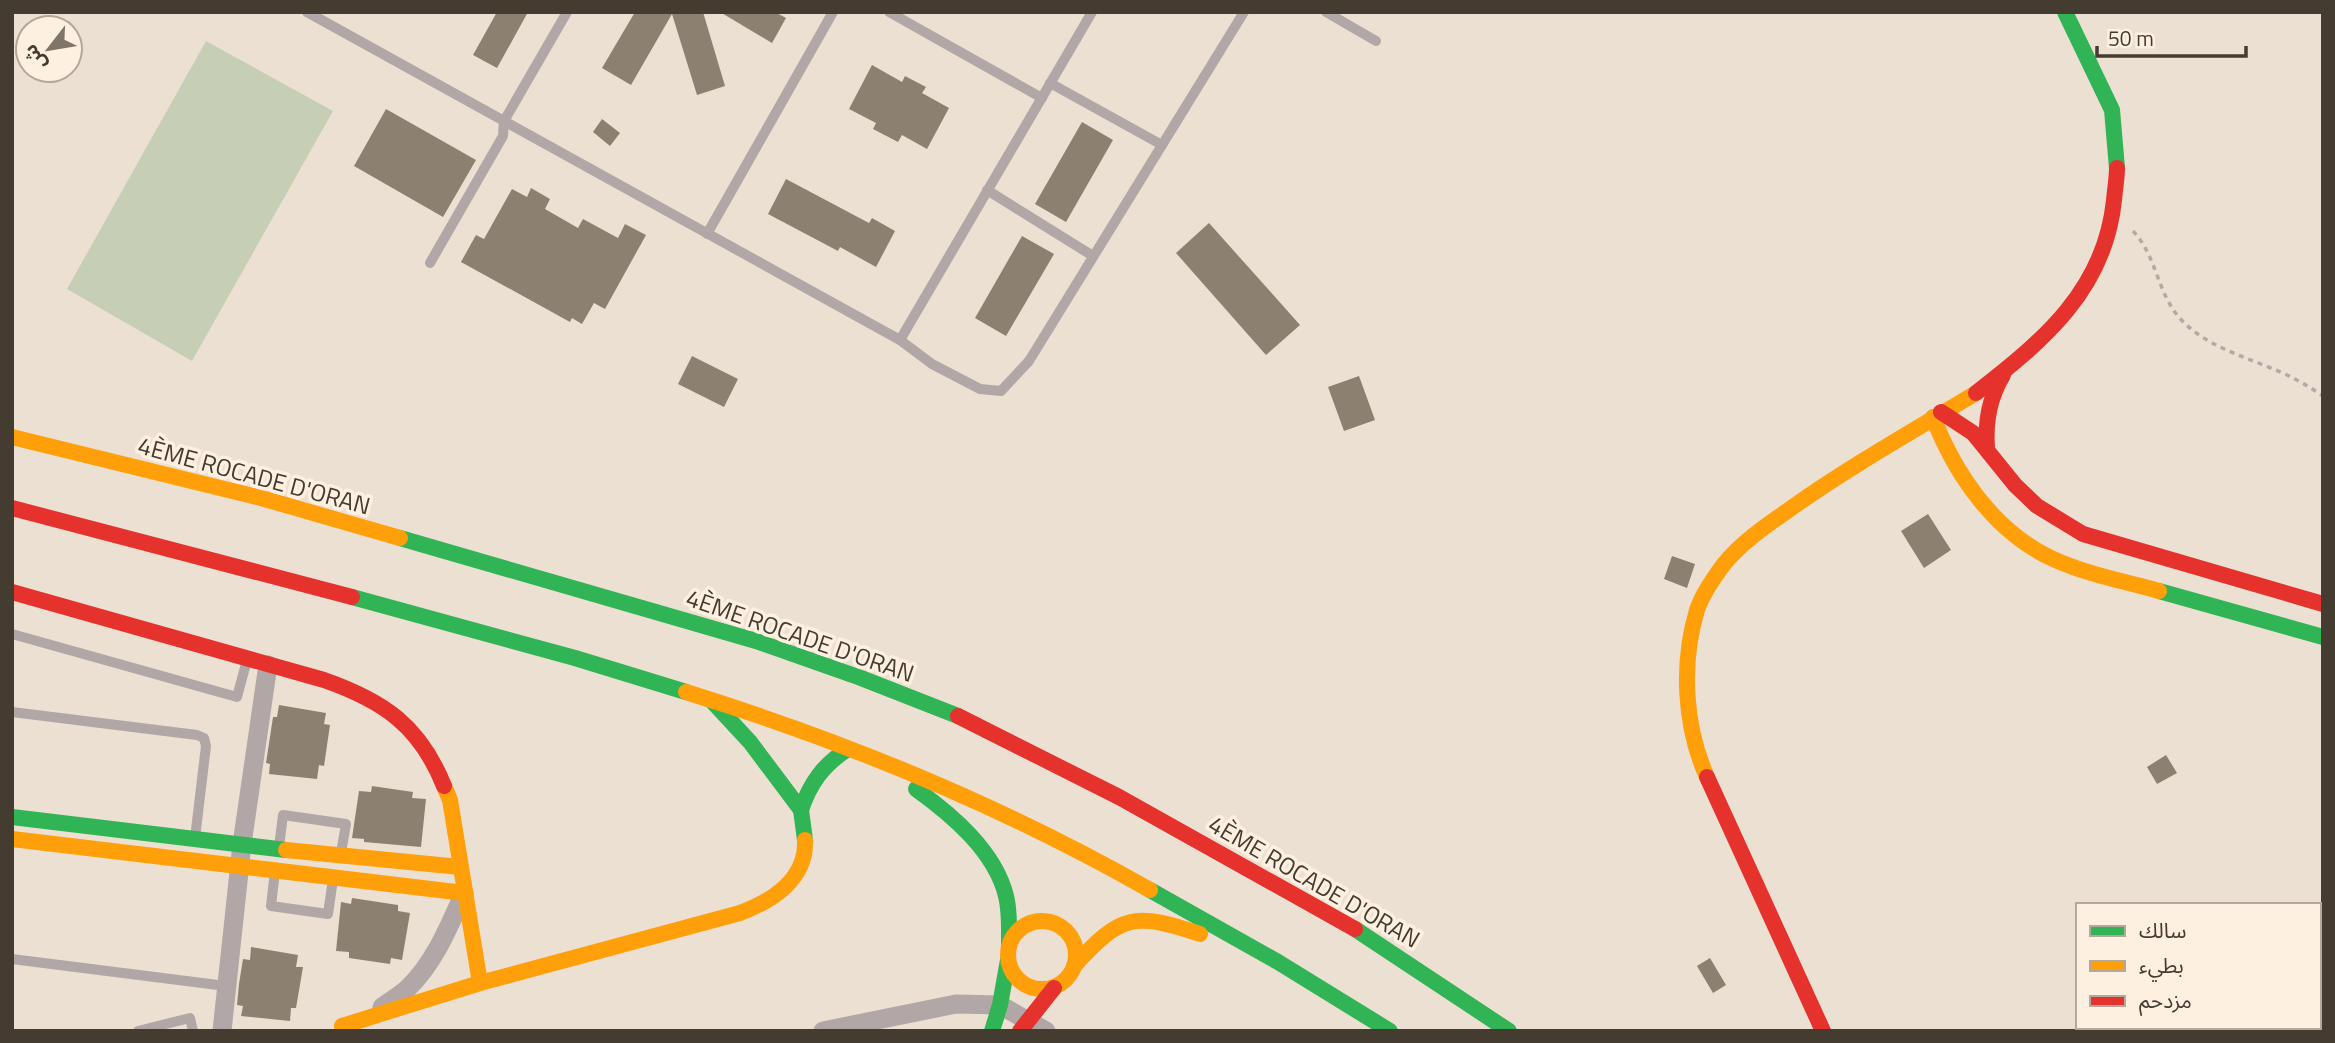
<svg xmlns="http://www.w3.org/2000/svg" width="2335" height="1043" font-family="'Titillium Web','Noto Sans Arabic',sans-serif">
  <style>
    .green { fill: #c7ceb6 }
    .building { fill: #8c8170 }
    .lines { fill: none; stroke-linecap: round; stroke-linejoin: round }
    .path { stroke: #b3aaa7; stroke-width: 3.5; stroke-dasharray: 5 5; stroke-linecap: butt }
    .lane { stroke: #b1a7a6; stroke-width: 10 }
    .street { stroke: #b1a7a6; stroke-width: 19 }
    .fast { stroke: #30b455; stroke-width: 16 }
    .slow { stroke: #ff9f0a; stroke-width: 16 }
    .jam { stroke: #e5322d; stroke-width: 16 }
    .labels { text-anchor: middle; stroke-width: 7; stroke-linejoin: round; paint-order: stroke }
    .street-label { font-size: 24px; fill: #443b31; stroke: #fdf0e0 }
  </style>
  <rect width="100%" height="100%" fill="#ece0d2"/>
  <path class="green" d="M 206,41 L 333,111 L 192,361 L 67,289 Z"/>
  <g class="building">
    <path d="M 497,12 L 528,12 L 497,68 L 473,55 Z"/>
    <path d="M 635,12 L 703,12 L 725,86 L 697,95 L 672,14 L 631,85 L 602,68 Z"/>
    <path d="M 720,12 L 775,12 L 786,18 L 772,43 Z"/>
    <path d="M 872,65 L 902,82 L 905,76 L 926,87 L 922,93 L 949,108 L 927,149 L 902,135 L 898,142 L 873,129 L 876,123 L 849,109 Z"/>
    <path d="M 386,109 L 476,160 L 443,217 L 354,166 Z"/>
    <path d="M 602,119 L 620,133 L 610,146 L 593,132 Z"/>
    <path d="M 1082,122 L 1113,140 L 1066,222 L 1035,204 Z"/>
    <path d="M 786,179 L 869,223 L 872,218 L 895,231 L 876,267 L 840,247 L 838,251 L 768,214 Z"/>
    <path d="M 531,188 L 550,199 L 545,209 L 578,228 L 583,219 L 618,238 L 625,224 L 646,235 L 605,309 L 594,303 L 582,324 L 572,318 L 570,322 L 461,262 L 476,235 L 484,239 L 512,189 L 527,197 Z"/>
    <path d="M 1209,223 L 1300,325 L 1266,355 L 1176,253 Z"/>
    <path d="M 1022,236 L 1054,254 L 1006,336 L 975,318 Z"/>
    <path d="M 692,356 L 738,379 L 724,407 L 678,384 Z"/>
    <path d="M 1359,376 L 1375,420 L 1344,431 L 1328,387 Z"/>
    <path d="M 1928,514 L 1951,550 L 1924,568 L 1901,531 Z"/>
    <path d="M 1672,556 L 1695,564 L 1687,588 L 1664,579 Z"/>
    <path d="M 279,705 L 326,713 L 324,724 L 330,725 L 324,766 L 319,765 L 317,779 L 269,774 L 270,764 L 266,763 L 273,717 L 277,717 Z"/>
    <path d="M 2166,755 L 2177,773 L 2157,784 L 2147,767 Z"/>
    <path d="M 372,786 L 413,792 L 412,798 L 426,799 L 421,847 L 364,842 L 364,839 L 352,838 L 359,791 L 371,792 Z"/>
    <path d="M 352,898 L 398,905 L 398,911 L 410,913 L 402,960 L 391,958 L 390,964 L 349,958 L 349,952 L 336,951 L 341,902 L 351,904 Z"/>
    <path d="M 251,947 L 298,955 L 296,967 L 303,967 L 296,1008 L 291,1008 L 290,1021 L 241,1016 L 243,1006 L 237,1005 L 239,984 L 243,959 L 250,960 Z"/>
    <path d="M 1710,958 L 1726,985 L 1713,993 L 1697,966 Z"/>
  </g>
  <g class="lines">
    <path class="path" d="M 2133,231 C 2156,255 2157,291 2178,316 C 2206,350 2257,359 2295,379 C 2305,384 2314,390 2323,396"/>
    <g class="lane">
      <path d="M 307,12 L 900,340 L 1092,12"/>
      <path d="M 889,12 L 1042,98"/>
      <path d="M 1326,12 L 1376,41"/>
      <path d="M 1050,83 L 1162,145"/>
      <path d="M 987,190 L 1093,256"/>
      <path d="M 707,234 L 833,12"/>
      <path d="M 430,263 L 503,136 L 504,121 L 567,12"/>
      <path d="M 900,340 L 932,364 L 980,389 L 1001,391 L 1029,361 L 1244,12"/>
      <path d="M 12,634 L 237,697 L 247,660"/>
      <path d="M 12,712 L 197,735 L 204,738 L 206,746 L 195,838"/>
      <path d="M 279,847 L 283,815 L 346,824 L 341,853"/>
      <path d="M 275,871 L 271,906 L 328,914 L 333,879"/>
      <path d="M 12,959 L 226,986"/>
      <path d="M 138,1031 L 190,1018 L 193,1031"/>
    </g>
    <g class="street">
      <path d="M 382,1007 C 390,1001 401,995 408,988 C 435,962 449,926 464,893"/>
      <path d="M 222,1031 L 242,844 L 268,665"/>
      <path d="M 823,1031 L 956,1004 L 1000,1005 L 1046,1031"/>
    </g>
    <g class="fast">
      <path d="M 2065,12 L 2112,110 L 2117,168"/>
      <path d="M 400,538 L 756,641 L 861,678 L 958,716"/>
      <path d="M 2159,591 L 2323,637"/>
      <path d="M 352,597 L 575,658 L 686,692"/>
      <path d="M 712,701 L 750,742 L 801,810 L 805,840"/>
      <path d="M 916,789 C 952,815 995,851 1006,896 C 1010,912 1009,929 1009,945"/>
      <path d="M 801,810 C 810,783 824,764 848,749"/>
      <path d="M 12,817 L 286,850"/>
      <path d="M 1150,890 L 1278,962 L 1390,1031"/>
      <path d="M 1355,929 L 1509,1031"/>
      <path d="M 992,1031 L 1000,1005 L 1008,960"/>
    </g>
    <g class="slow">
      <path d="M 1933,417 C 1955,474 1994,531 2051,558 C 2085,574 2123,581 2159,591"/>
      <path d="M 12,437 L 261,498 L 400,538"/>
      <path d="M 686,692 C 847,742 1004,807 1150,890"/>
      <path d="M 1707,777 C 1684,726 1681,663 1697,610 C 1702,595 1715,576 1724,564 C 1742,542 1767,525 1790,509 C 1849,467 1913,431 1976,393"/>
      <path d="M 444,786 L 450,800 L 480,983"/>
      <path d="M 12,839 L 464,893"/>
      <path d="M 286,850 L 460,867"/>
      <circle cx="1042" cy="955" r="34"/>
      <path d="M 1074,966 C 1121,914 1134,912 1200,934"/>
      <path d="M 342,1026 L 480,983 L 740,913 C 772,901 807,879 805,840"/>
    </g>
    <g class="jam">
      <path d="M 1976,393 C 2043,341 2105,290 2114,200 C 2115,189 2117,178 2117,168"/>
      <path d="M 1941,412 L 1973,433 L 2015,485 L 2037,506 L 2083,534 L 2323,604"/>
      <path d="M 1987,448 C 1985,421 1989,398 2003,375"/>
      <path d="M 12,508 L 352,597"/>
      <path d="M 12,592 L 324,680 C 384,701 420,726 444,786"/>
      <path d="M 958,716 L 1119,797 L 1355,929"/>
      <path d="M 1707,777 L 1823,1031"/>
      <path d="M 1020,1031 L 1054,988"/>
    </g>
  </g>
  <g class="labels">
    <g class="street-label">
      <text transform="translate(254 476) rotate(15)" y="8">4ÈME ROCADE D'ORAN</text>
      <text transform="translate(800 636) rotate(19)" y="8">4ÈME ROCADE D'ORAN</text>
      <text transform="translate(1314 882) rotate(30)" y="8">4ÈME ROCADE D'ORAN</text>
    </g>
  </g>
  <rect width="2335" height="1043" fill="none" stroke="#443b31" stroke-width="28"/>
  <rect x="2076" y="903" width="245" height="126" fill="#fdf0e0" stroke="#b3a89a" stroke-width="2"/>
  <rect x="2090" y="926" width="35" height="10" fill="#30b455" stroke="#b3a89a" stroke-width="2"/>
  <text x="2139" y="938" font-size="21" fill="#443b31">سالك</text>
  <rect x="2090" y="961" width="35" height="10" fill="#ff9f0a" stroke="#b3a89a" stroke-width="2"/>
  <text x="2139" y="973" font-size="21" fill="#443b31">بطيء</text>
  <rect x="2090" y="996" width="35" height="10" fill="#e5322d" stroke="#b3a89a" stroke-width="2"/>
  <text x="2139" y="1008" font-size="21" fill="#443b31">مزدحم</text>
  <g transform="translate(49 49) rotate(239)"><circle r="33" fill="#fdf0e0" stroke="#b3a89a" stroke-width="2"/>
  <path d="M0-5L12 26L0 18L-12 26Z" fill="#7f7569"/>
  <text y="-10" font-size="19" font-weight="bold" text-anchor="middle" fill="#443b31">ش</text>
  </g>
  <path d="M2097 46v10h149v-10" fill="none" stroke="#443b31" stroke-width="3.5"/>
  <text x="2108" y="46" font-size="21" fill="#443b31" stroke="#fdf0e0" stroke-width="5" paint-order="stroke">50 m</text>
</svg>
